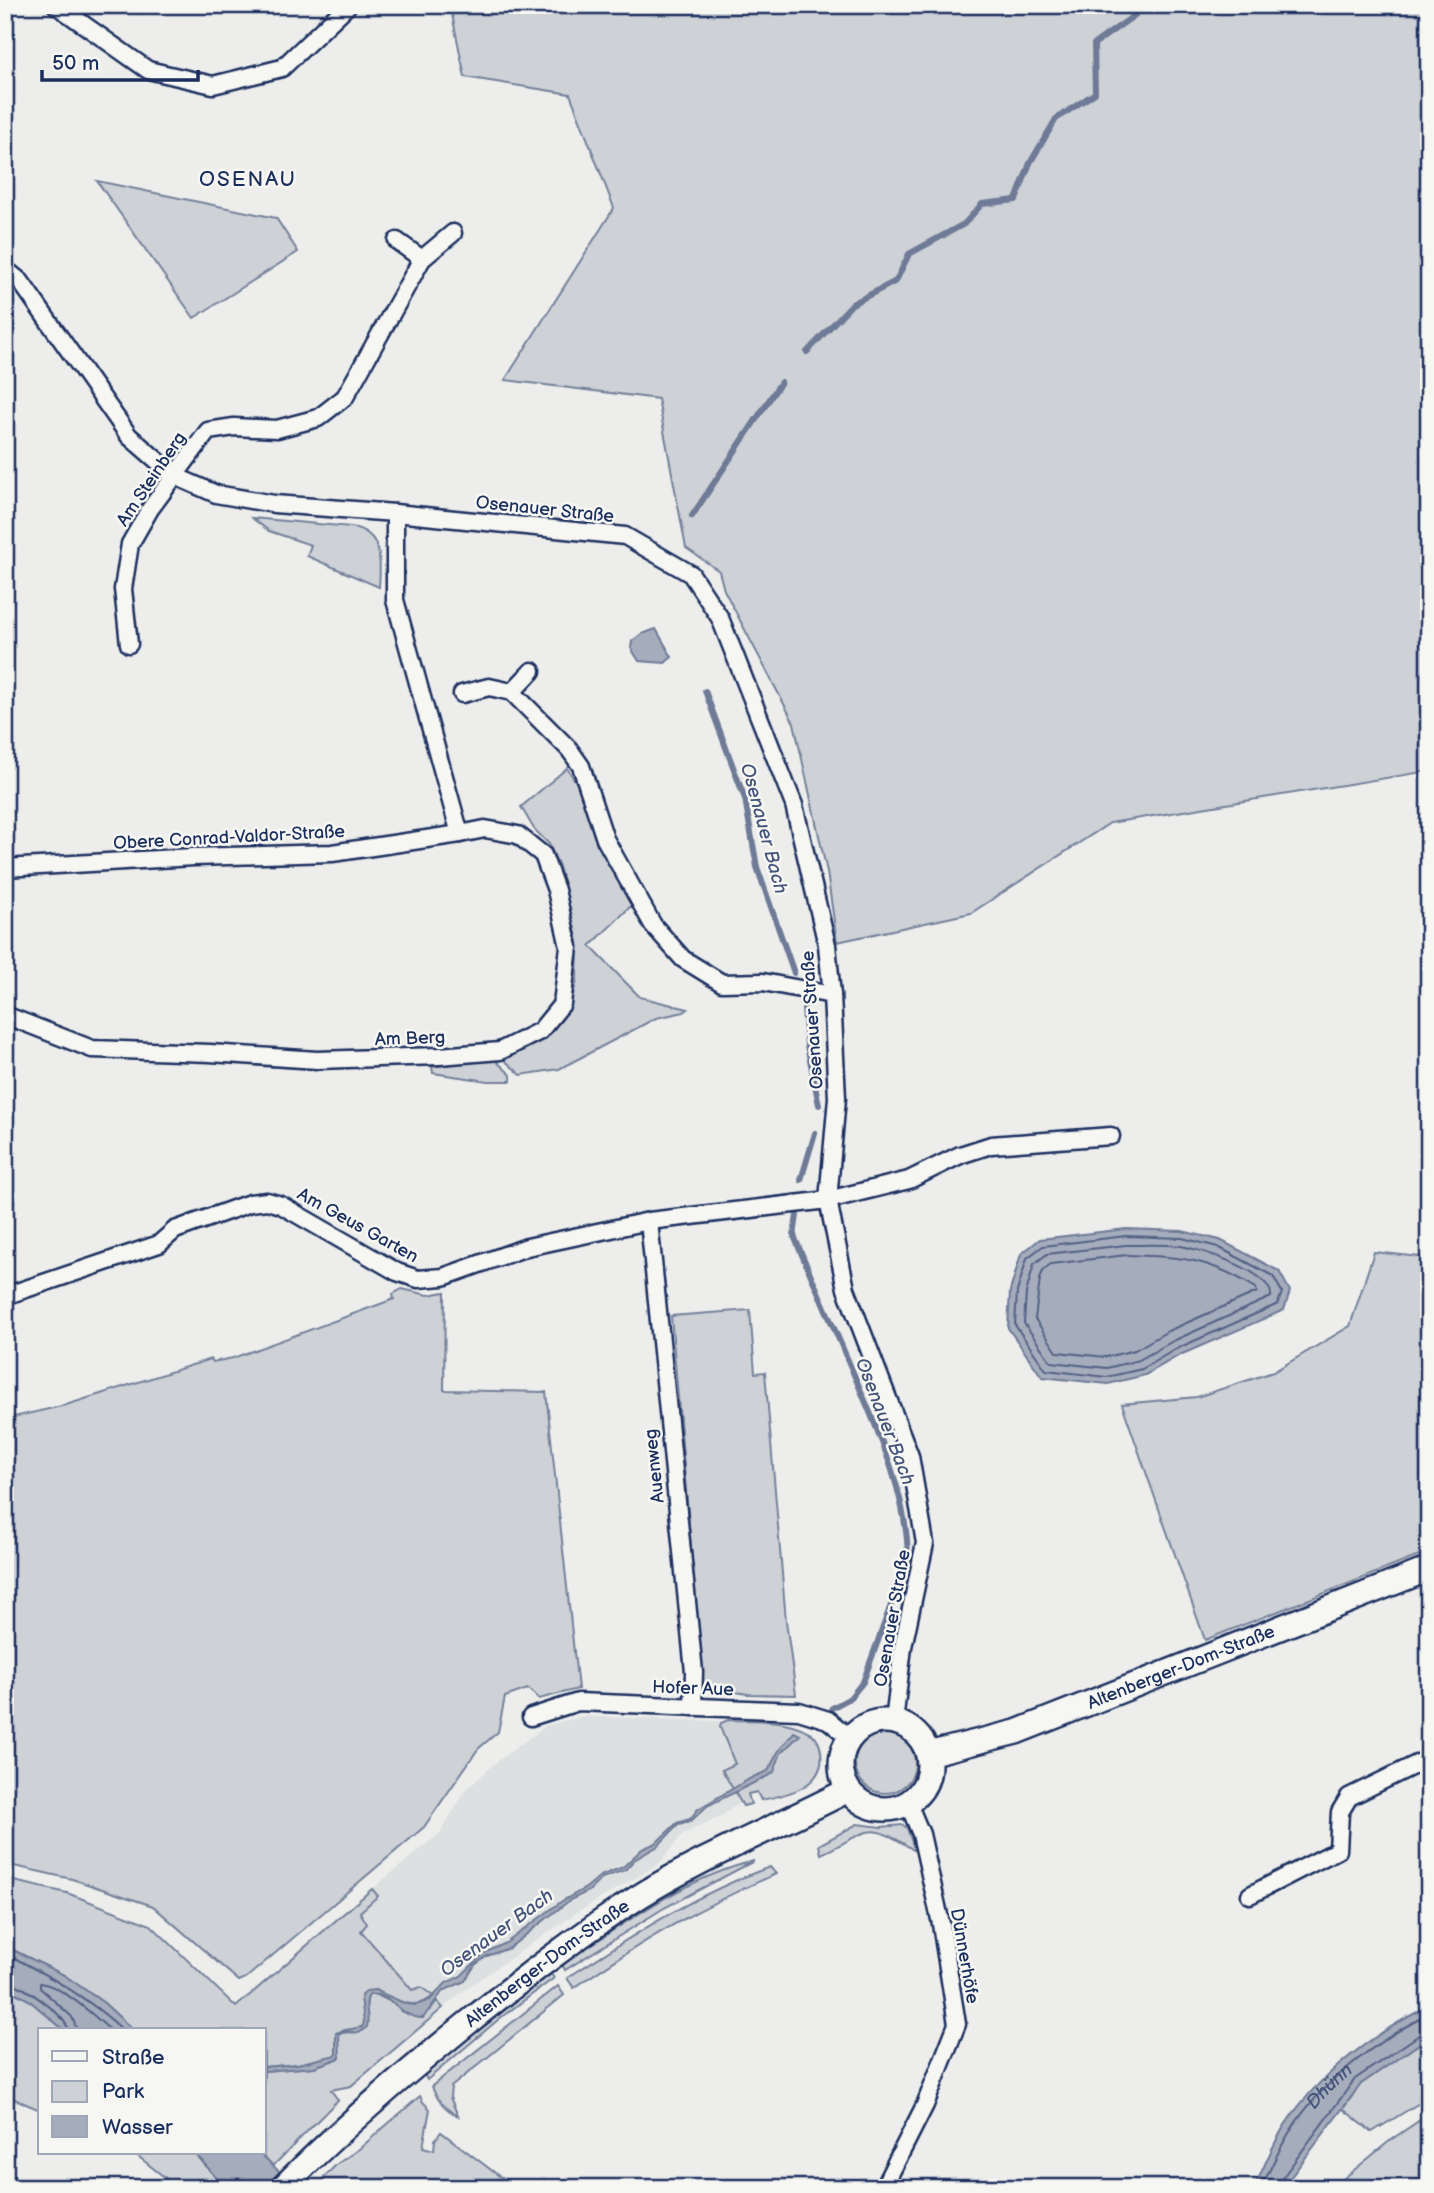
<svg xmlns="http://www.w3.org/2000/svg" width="1434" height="2193" font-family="'Balsamiq Sans',sans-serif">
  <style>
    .built { fill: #dde0e1 }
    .green { fill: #ced2d7; stroke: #74809a; stroke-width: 2 }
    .water { fill: #a5acbc; stroke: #6e7a96; stroke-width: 2 }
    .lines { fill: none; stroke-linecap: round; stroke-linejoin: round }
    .shore { stroke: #526184; stroke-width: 2 }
    .stream { stroke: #6e7a96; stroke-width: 6 }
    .minor-casing { stroke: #1b2f5e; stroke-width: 21 }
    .secondary-casing { stroke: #1b2f5e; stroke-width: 28 }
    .minor { stroke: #f6f6f2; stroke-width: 16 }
    .secondary { stroke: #f6f6f2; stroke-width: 23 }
    .labels { text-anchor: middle; stroke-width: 5; stroke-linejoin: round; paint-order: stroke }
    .street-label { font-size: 18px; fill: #1b2f5e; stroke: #f6f6f2 }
    .water-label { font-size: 19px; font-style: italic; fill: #44547a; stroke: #f6f6f2 }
    .quarter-label { font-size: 21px; letter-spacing: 2px; fill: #1b2f5e; stroke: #f6f6f2 }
  </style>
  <rect width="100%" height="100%" fill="#edeeec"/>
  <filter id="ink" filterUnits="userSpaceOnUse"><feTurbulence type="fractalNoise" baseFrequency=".0143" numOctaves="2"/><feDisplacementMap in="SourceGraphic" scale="14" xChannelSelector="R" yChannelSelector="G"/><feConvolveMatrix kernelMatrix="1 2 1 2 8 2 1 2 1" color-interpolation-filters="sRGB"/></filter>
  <g filter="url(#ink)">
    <path class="built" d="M 584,1716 L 792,1724 L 812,1732 L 823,1751 L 823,1766 L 808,1785 L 791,1793 L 760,1802 L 755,1792 L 720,1817 L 683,1834 L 659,1864 L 578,1912 L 470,1986 L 443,2008 L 437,2001 L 443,1991 L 465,1981 L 475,1965 L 487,1956 L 509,1948 L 570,1900 L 589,1891 L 602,1878 L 625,1870 L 634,1860 L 658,1846 L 678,1825 L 691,1821 L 707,1806 L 754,1782 L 753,1777 L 698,1809 L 690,1819 L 677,1823 L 656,1843 L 642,1849 L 623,1867 L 600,1876 L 586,1888 L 562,1901 L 506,1943 L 484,1953 L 461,1976 L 446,1983 L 433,1996 L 421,1987 L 412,1990 L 361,1931 L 367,1924 L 360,1912 L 378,1896 L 372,1889 L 440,1833 L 466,1790 L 495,1763 L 547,1725 Z"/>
    <g class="green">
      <path d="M 462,5 L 1429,5 L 1429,771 L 1110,823 L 971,913 L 837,942 L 827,872 L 794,723 L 724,590 L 719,571 L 686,548 L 658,399 L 505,380 L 614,208 L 570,94 L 465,77 L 451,10 Z"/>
      <path d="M 97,181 L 276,218 L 298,252 L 194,318 Z"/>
      <path d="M 252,518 L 351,527 C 383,532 381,561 379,587 L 307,556 L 311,545 L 269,531 Z"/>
      <path d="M 567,768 L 579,787 L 594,836 L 634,903 L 590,946 L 640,997 L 688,1009 L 684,1012 L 656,1018 L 559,1069 L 521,1075 L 500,1056 L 542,1039 L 569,1009 L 577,980 L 578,942 L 559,866 L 549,844 L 534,829 L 521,807 Z"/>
      <path d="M 493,1058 L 511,1075 L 511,1081 L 488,1081 L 433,1073 L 432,1067 Z"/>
      <path d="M 1374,1252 L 1429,1258 L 1429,1552 L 1205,1640 L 1122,1404 L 1197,1397 L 1273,1372 L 1350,1326 Z"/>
      <path d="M 402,1289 L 428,1295 L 445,1292 L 444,1390 L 546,1392 L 578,1689 L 539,1699 L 528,1689 L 505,1697 L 498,1732 L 478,1749 L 424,1827 L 246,1978 L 239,1981 L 153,1906 L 72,1879 L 5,1864 L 5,1419 L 66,1405 L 211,1359 L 213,1362 L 233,1358 L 394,1299 L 393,1294 Z"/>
      <path d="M 750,1310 L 755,1373 L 765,1372 L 786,1621 L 796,1695 L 748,1694 L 703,1687 L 671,1316 Z"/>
      <path d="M 728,1720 C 754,1721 784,1718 807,1731 C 816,1735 820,1743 821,1752 C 826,1787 787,1795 761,1800 L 757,1792 L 748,1794 L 751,1804 L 743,1806 L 722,1770 L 735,1764 L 720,1727 L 721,1723 Z"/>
      <circle cx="885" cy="1763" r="30"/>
      <path d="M 857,1824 L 881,1827 L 903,1825 L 907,1828 L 915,1851 C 866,1817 869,1833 821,1854 L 819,1845 Z"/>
      <path d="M 754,1861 L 664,1908 L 565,1970 L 562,1964 C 622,1925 684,1878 754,1861 Z"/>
      <path d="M 770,1867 L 776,1874 C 701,1906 642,1941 574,1988 L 567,1978 C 633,1935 697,1893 770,1867 Z"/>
      <path d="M 5,1879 L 67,1893 L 151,1925 L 236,2007 L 372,1889 L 378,1896 L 360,1912 L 367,1924 L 361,1931 L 412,1990 L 421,1987 L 433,1996 C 414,2013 394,1999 375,1990 L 361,1997 L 365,2023 L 363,2027 L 336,2033 L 337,2055 L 298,2064 L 264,2067 L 264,2030 L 133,2030 L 104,2003 L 64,1975 L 5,1946 Z"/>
      <path d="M 550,1973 L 554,1978 L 499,2019 L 427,2080 L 424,2074 L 495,2013 Z"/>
      <path d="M 558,1986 L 564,1995 L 451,2087 L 450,2097 L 458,2116 C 446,2110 435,2098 432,2086 Z"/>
      <path d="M 5,1987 L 29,2000 L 64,2030 L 40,2030 L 40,2110 L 5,2095 Z"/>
      <path d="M 373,1993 L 397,2005 L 402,2012 L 430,2010 L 437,2001 L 443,2008 L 351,2086 L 331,2090 L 338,2100 L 273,2166 L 260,2153 L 264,2153 L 264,2071 L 314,2067 L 339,2058 L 339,2034 C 348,2030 356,2035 364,2030 C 369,2017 363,2006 368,1995 Z"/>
      <path d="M 1429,2037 L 1429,2097 L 1372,2132 L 1343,2109 L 1361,2084 Z"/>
      <path d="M 420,2096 L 423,2102 L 430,2109 L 423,2147 L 434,2150 L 435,2140 L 441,2132 L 515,2188 L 329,2188 L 323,2178 L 337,2164 L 359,2149 Z"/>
      <path d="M 1429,2114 L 1429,2188 L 1332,2188 L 1392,2139 Z"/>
      <path d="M 134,2153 L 195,2153 L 225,2188 L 178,2188 Z"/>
    </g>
    <g class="water">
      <path d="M 656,629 L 672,657 L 665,663 L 639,661 L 631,648 L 632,641 L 642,634 Z"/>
      <path d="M 1126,1229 L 1182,1231 L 1220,1240 L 1279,1271 L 1290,1291 L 1284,1310 L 1180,1355 L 1145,1375 L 1108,1384 L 1042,1377 L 1008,1328 L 1010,1291 L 1021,1254 L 1040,1239 Z"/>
      <path d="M 794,1732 L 800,1735 L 781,1753 L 774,1772 L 770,1775 L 707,1806 L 691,1821 L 678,1825 L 658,1846 L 634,1860 L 625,1870 L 602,1878 L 589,1891 L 570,1900 L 509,1948 L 487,1956 L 475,1965 L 465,1981 L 443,1991 L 423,2018 C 397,2018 392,1990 369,1995 C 363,2005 370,2016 367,2027 L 359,2033 L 345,2031 L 339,2034 L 340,2058 L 314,2067 L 264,2071 L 264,2067 L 298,2064 L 336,2055 L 336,2033 C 365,2021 367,2041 361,1997 L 366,1991 L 375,1990 L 406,2004 L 416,2005 L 430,2000 L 446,1983 L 461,1976 L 484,1953 L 506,1943 L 562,1901 L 586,1888 L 600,1876 L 623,1867 L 642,1849 L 656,1843 L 677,1823 L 690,1819 L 698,1809 L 753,1777 L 768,1771 L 778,1752 Z"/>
      <path d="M 5,1946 L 64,1975 L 104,2003 L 133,2030 L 64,2030 L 29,2000 L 5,1987 Z"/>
      <path d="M 1429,2006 L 1429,2037 L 1361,2084 L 1288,2181 L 1285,2188 L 1254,2188 C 1264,2167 1273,2144 1285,2125 C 1319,2074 1374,2033 1429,2006 Z"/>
      <path d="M 195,2153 L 260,2153 L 296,2188 L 225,2188 Z"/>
    </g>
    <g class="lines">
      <g class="shore">
        <path d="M 1126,1236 L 1182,1238 L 1218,1247 L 1273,1276 L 1282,1292 L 1278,1304 L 1176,1349 L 1142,1369 L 1107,1377 L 1046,1370 L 1015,1325 L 1017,1292 L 1027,1258 L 1043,1246 Z"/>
        <path d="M 1126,1245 C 1144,1245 1163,1244 1181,1246 C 1202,1250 1274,1272 1271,1297 L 1173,1341 L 1139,1360 L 1107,1368 L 1051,1362 L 1024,1323 L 1026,1293 L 1034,1264 L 1047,1254 Z"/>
        <path d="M 1127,1255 C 1182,1257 1208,1258 1256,1288 L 1257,1292 L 1168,1331 L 1135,1350 L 1106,1357 L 1057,1352 L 1035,1319 L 1040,1279 L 1043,1270 L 1051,1264 Z"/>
        <path d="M 5,1953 C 49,1976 86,1996 123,2030"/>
        <path d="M 5,1981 C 21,1983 66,2015 68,2030"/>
        <path d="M 77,2030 L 72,2017 L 40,1988 L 40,1983 C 60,1985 95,2016 110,2030"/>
        <path id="s1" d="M 1261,2188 C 1271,2169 1279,2148 1291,2130 C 1320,2083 1379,2039 1429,2014"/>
        <path d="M 1279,2188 L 1283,2177 L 1355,2079 L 1422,2033 L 1429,2032"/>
      </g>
      <g class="stream">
        <path d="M 807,352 L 852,304 L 896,281 L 909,254 L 964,224 L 982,204 L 1016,200 L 1030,163 L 1056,119 L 1095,93 L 1094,44 L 1135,15 L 1141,5"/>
        <path d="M 692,516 L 781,382"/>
        <path d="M 705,691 L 745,799 L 757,867 L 794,973"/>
        <path d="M 804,1009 L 807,1045 L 819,1105"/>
        <path d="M 801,1180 L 815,1133"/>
        <path d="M 797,1215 L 794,1236 C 813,1281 833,1325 852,1370 C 877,1429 907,1492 908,1558 L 863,1682 L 850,1698 L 832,1708"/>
      </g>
      <g class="minor-casing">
        <g id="minor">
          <path d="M 56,5 L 148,70 L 213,85 L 282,68 L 348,5"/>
          <path d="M 397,241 L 422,259"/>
          <path d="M 5,269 L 21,282 L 129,436 L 175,476 L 216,494 L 274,504 L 395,513 L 625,536 L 691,574 L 720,618 L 794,805 L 827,945 L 832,995 L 837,1098 L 828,1200 L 846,1289 L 910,1456 L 925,1543 L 903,1647 L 894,1722"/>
          <path d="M 129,644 L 123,589 L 130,544 L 150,509 L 208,431 L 234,427 L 277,429 L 318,418 L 345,397 L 422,259 L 453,233"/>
          <path d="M 512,692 L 532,671"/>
          <path d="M 462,694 L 489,687 L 512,692 L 569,749 L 581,766 L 605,839 L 653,925 L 683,959 L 722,983 L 763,982 L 832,995"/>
          <path d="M 5,868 L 193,857 L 332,853 L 460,834 L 395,600 L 395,513"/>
          <path d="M 5,1015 L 92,1049 L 210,1053 L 317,1060 L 439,1056 L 500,1051 L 540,1031 L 562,1004 L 569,947 L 556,890 L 543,855 L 518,835 L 485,829 L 460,834"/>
          <path d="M 649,1221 L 694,1672 L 693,1707"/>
          <path d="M 5,1296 L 159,1244 L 175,1230 L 250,1203 L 267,1201 L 281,1205 L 397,1272 L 418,1279 L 443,1277 L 527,1247 L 649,1221 L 828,1200 L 909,1180 L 960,1155 L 991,1145 L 1111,1136"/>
          <path d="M 531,1717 L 578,1702 L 799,1711 L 828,1720 L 849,1737"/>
          <path d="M 1250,1895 L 1338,1850 L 1340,1812 L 1349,1797 L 1429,1758"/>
          <path d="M 883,2188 L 925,2105 L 957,2024 L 941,1924 L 921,1834 L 908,1803"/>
        </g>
      </g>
      <g class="secondary-casing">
        <g id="secondary">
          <circle cx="885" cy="1765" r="44"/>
          <path id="s2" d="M 928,1754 L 1016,1732 L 1429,1569"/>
          <path id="s3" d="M 282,2188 C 339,2130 401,2077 465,2025 C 521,1980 578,1935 640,1896 C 706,1855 779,1826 848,1790"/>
        </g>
      </g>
      <use href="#minor" class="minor"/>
      <use href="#secondary" class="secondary"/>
    </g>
  </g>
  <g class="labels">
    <g class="street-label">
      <text transform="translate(151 479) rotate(-56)" y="6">Am Steinberg</text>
      <text transform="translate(545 509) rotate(6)" y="6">Osenauer Straße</text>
      <text transform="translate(229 837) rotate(-3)" y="6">Obere Conrad-Valdor-Straße</text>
      <text transform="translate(812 1020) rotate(-94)" y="6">Osenauer Straße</text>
      <text transform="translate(410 1038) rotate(-2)" y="6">Am Berg</text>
      <text transform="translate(358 1225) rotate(29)" y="6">Am Geus Garten</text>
      <text transform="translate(654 1466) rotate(-96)" y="6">Auenweg</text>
      <text transform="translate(892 1618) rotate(-80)" y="6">Osenauer Straße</text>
      <text dy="6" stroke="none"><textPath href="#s2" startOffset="268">Altenberger-Dom-Straße</textPath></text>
      <text transform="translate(693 1688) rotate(2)" y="6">Hofer Aue</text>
      <text transform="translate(965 1956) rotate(80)" y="6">Dünnerhöfe</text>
      <text dy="6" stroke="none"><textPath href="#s3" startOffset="348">Altenberger-Dom-Straße</textPath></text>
    </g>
    <g class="water-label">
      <text transform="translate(765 828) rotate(75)" y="7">Osenauer Bach</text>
      <text transform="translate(886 1421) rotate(69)" y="7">Osenauer Bach</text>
      <text transform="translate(496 1932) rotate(-36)" y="7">Osenauer Bach</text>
      <text dy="7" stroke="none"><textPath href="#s1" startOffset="124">Dhünn</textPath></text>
    </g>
    <g class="quarter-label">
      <text x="248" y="186">OSENAU</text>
    </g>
  </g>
  <rect width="1434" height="2193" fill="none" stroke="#f6f6f2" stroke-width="28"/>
  <rect x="14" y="14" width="1406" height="2165" fill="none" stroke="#1b2f5e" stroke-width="2.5" filter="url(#ink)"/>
  <rect x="38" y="2028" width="228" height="126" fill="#f6f6f2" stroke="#9ea6b7" stroke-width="2"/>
  <rect x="52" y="2051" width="35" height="10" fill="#f6f6f2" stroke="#9ea6b7" stroke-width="2"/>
  <text x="102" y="2064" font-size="21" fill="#1b2f5e">Straße</text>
  <rect x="52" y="2081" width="35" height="21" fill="#ced2d7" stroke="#9ea6b7" stroke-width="2"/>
  <text x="102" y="2098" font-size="21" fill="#1b2f5e">Park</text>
  <rect x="52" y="2116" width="35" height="21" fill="#a5acbc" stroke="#9ea6b7" stroke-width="2"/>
  <text x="102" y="2134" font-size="21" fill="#1b2f5e">Wasser</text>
  <path d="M42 70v10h156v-10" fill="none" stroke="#1b2f5e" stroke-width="3.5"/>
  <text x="52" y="70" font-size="21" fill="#1b2f5e" stroke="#f6f6f2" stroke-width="5" paint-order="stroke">50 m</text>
</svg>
